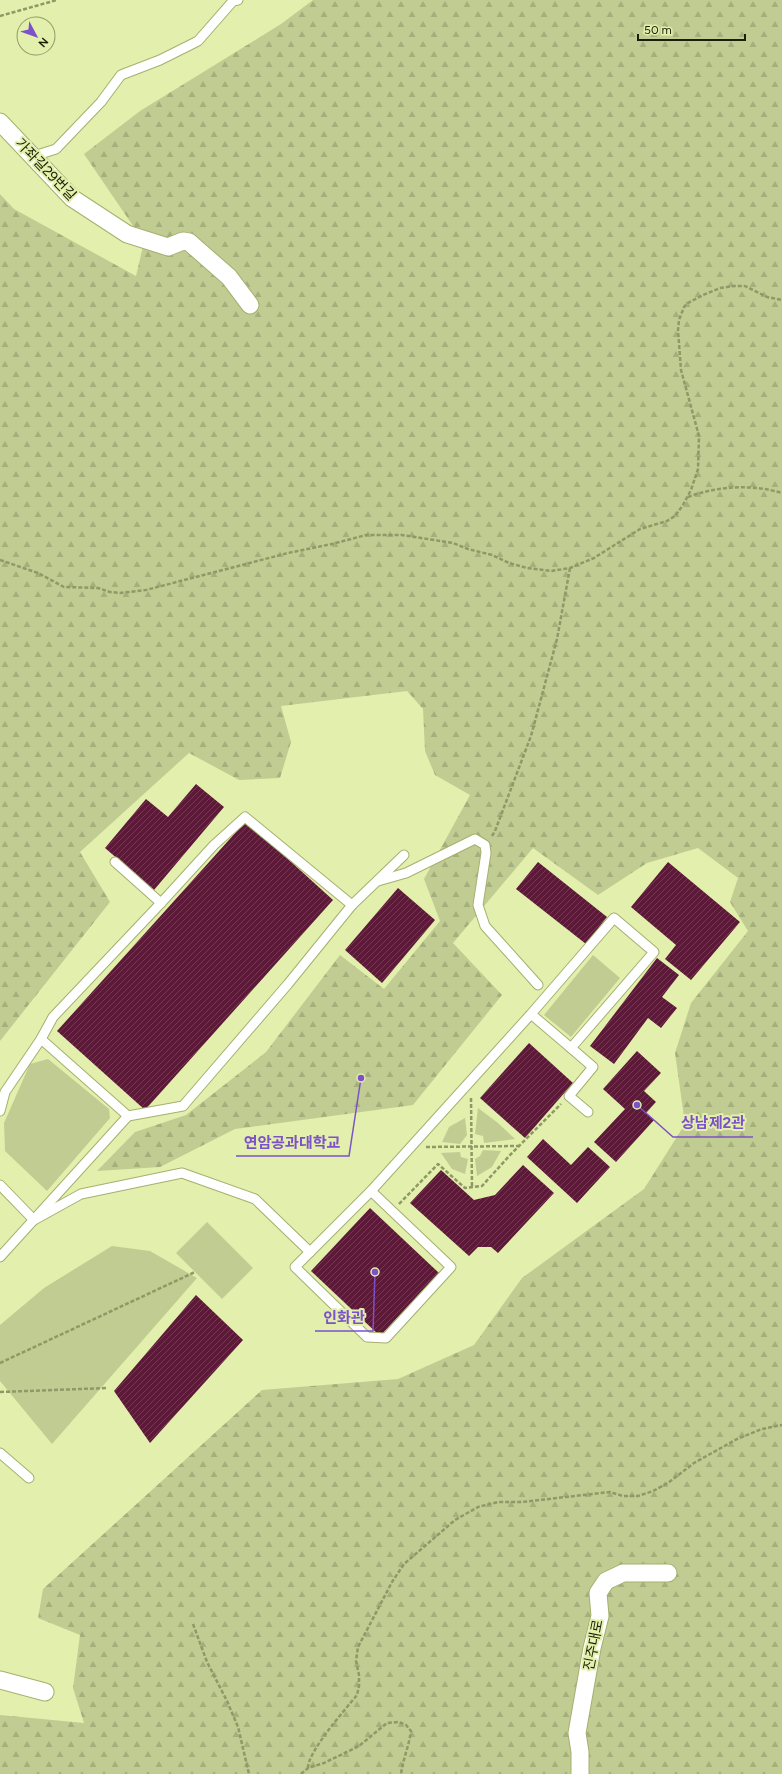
<svg xmlns="http://www.w3.org/2000/svg" width="782" height="1774" font-family="Figtree,'Noto Sans KR',sans-serif">
  <style>
    .green { fill: #c1cc92 }
    .forest { fill: url(#forest-firs) }
    .building { fill: url(#building-hatch) }
    .lines { fill: none; stroke-linecap: round; stroke-linejoin: round }
    .service-casing { stroke: #a5b06f; stroke-width: 11 }
    .minor-casing { stroke: #a5b06f; stroke-width: 19 }
    .path { stroke: #8f9866; stroke-width: 2.5; stroke-dasharray: 4 2; stroke-linecap: butt }
    .service { stroke: #fff; stroke-width: 9 }
    .minor { stroke: #fff; stroke-width: 17 }
    .labels { text-anchor: middle; stroke-width: 4; stroke-linejoin: round; paint-order: stroke }
    .street-label { font-size: 14px; fill: #1a1e04; stroke: #e3efac }
    .leader { fill: none; stroke: #7c51ca; stroke-width: 1.5 }
    .callout-dot { fill: #7c51ca; stroke: #e3efac; stroke-width: 1.5 }
    .callout-label { font-size: 15px; text-anchor: middle; font-weight: bold; fill: #7c51ca; stroke: #e3efac; stroke-width: 4; stroke-linejoin: round; paint-order: stroke }
  </style>
  <defs>
    <pattern id="forest-firs" width="22" height="20" patternUnits="userSpaceOnUse"><rect width="22" height="20" fill="#c1cc92"/><path d="M5 1l3.5 6h-7zM16 11l3.5 6h-7z" fill="#a5af7c"/></pattern>
    <pattern id="building-hatch" width="6" height="6" patternUnits="userSpaceOnUse"><rect width="6" height="6" fill="#5d1938"/><path d="M-1 1l2-2M0 6l6-6M5 7l2-2" fill="none" stroke="#703a51"/></pattern>
  </defs>
  <rect width="100%" height="100%" fill="#e3efac"/>
  <g class="green">
    <path d="M 593,955 L 620,978 L 571,1037 L 544,1015 Z"/>
    <path d="M 48,1059 L 109,1109 L 110,1118 L 47,1191 L 5,1151 L 4,1123 L 30,1064 Z"/>
    <path d="M 478,1108 L 498,1123 L 515,1139 L 484,1143 L 483,1136 L 475,1134 Z"/>
    <path d="M 465,1118 L 467,1135 L 460,1144 L 442,1142 L 449,1127 Z"/>
    <path d="M 483,1150 L 501,1151 L 492,1167 L 477,1176 L 475,1159 L 480,1156 Z"/>
    <path d="M 460,1152 L 461,1157 L 468,1159 L 465,1174 L 452,1169 L 441,1153 Z"/>
    <path d="M 207,1222 L 253,1268 L 222,1299 L 176,1253 Z"/>
    <path d="M 112,1246 L 150,1251 L 197,1278 L 52,1444 L 0,1381 L 0,1325 L 44,1288 Z"/>
  </g>
  <path class="forest" d="M 313,0 L 782,0 L 782,1774 L 0,1774 L 0,1715 L 84,1723 L 73,1688 L 80,1635 L 38,1618 L 43,1589 L 262,1390 L 398,1379 L 474,1345 L 522,1278 L 644,1189 L 685,1124 L 675,1053 L 691,1003 L 748,931 L 730,902 L 738,878 L 698,848 L 647,863 L 598,895 L 533,848 L 453,943 L 502,995 L 413,1105 L 235,1129 L 160,1167 L 97,1171 L 135,1132 L 186,1115 L 266,1052 L 340,955 L 384,989 L 440,921 L 424,879 L 470,795 L 435,775 L 425,751 L 423,709 L 407,691 L 281,706 L 291,742 L 280,778 L 239,780 L 189,753 L 80,852 L 110,902 L 0,1041 L 0,194 L 14,209 L 136,276 L 144,242 L 84,154 L 140,111 L 281,24 Z"/>
  <g class="building">
    <path d="M 196,784 L 224,807 L 154,890 L 105,848 L 146,799 L 168,817 Z"/>
    <path d="M 246,821 L 333,900 L 145,1110 L 57,1031 Z"/>
    <path d="M 538,862 L 607,917 L 586,944 L 516,889 Z"/>
    <path d="M 668,862 L 740,922 L 691,980 L 665,959 L 676,945 L 631,907 Z"/>
    <path d="M 398,888 L 435,920 L 382,983 L 345,950 Z"/>
    <path d="M 657,958 L 679,975 L 662,997 L 677,1008 L 661,1028 L 648,1018 L 614,1064 L 590,1046 Z"/>
    <path d="M 529,1043 L 573,1083 L 525,1138 L 480,1098 Z"/>
    <path d="M 637,1051 L 661,1073 L 644,1091 L 656,1102 L 646,1113 L 654,1120 L 616,1162 L 594,1142 L 625,1109 L 603,1089 Z"/>
    <path d="M 543,1139 L 571,1165 L 588,1147 L 610,1167 L 577,1203 L 527,1157 Z"/>
    <path d="M 523,1165 L 554,1193 L 498,1253 L 491,1247 L 478,1247 L 469,1256 L 410,1203 L 441,1170 L 474,1200 L 495,1195 Z"/>
    <path d="M 370,1208 L 439,1273 L 380,1336 L 311,1271 Z"/>
    <path d="M 196,1295 L 243,1340 L 150,1443 L 114,1391 Z"/>
  </g>
  <g class="lines">
    <g class="service-casing">
      <g id="service">
        <path d="M 34,156 L 56,149 L 101,102 L 121,75 L 160,60 L 198,41 L 233,1 L 238,0"/>
        <path d="M 115,862 L 161,903"/>
        <path d="M 378,881 L 406,873 L 475,839 L 485,845 L 486,853 L 478,905 L 485,926 L 538,985"/>
        <path d="M 41,1039 L 53,1017 L 161,903 L 214,845 L 245,817 L 352,905"/>
        <path d="M 571,1048 L 593,1067 L 569,1096 L 588,1112"/>
        <path d="M 0,1111 L 5,1092 L 41,1039 L 128,1116"/>
        <path d="M 0,1185 L 34,1220 L 81,1194 L 182,1173 L 255,1199 L 310,1252 L 371,1191 L 531,1014 L 571,1048 L 654,952 L 614,918 L 531,1014"/>
        <path d="M 310,1252 L 295,1267 L 367,1337 L 386,1338 L 451,1267 L 371,1191"/>
        <path d="M 0,1257 L 128,1116 L 183,1106 L 288,984 L 352,905 L 404,855"/>
        <path d="M 0,1453 L 29,1478"/>
      </g>
    </g>
    <g class="minor-casing">
      <g id="minor">
        <path d="M 0,122 L 72,198 L 127,234 L 168,247 L 183,241 L 189,242 L 229,277 L 250,305"/>
        <path d="M 0,1680 L 45,1692"/>
        <path d="M 580,1774 L 580,1752 L 577,1733 L 592,1648 L 600,1616 L 598,1593 L 606,1581 L 623,1573 L 668,1573"/>
      </g>
    </g>
    <g class="path">
      <path d="M 0,16 L 57,0"/>
      <path d="M 688,497 C 717,486 753,484 782,493"/>
      <path d="M 0,560 L 38,573 L 64,587 L 98,588 L 110,592 L 120,593 L 146,590 L 288,553 L 332,544 L 366,535 L 402,535 L 453,543 L 468,549 L 492,555 L 509,563 L 527,568 L 551,571 L 570,568 L 594,558 L 640,529 L 667,521 L 675,516 L 683,505 L 691,490 L 698,469 L 699,436 L 681,370 L 678,330 L 679,320 L 684,307 L 688,303 L 703,295 L 720,288 L 734,286 L 745,286 L 767,297 L 782,300"/>
      <path d="M 492,836 L 495,831 L 531,736 L 557,639 L 570,568"/>
      <path d="M 471,1098 L 472,1187"/>
      <path d="M 426,1147 L 519,1146"/>
      <path d="M 399,1204 L 438,1164 L 465,1188 L 482,1186 L 511,1154 L 561,1104"/>
      <path d="M 0,1363 L 195,1272"/>
      <path d="M 0,1392 L 107,1388"/>
      <path d="M 193,1624 L 207,1662 L 227,1701 L 238,1727 L 249,1774"/>
      <path d="M 308,1768 C 308,1751 345,1710 357,1695 L 359,1686 L 359,1675 L 356,1661 L 358,1647 L 392,1582 L 404,1564 L 455,1520 L 478,1507 L 498,1502 L 522,1502 L 610,1492 L 623,1496 L 638,1496 L 653,1491 L 668,1483 L 694,1463 L 737,1439 L 762,1429 L 782,1425"/>
      <path d="M 301,1774 L 308,1768 L 324,1763 L 359,1746 L 387,1723 L 399,1722 L 406,1725 L 411,1731 C 409,1746 403,1759 401,1774"/>
    </g>
    <use href="#service" class="service"/>
    <use href="#minor" class="minor"/>
  </g>
  <g class="labels">
    <g class="street-label">
      <text transform="translate(46 169) rotate(46)" y="5">가좌길29번길</text>
      <text transform="translate(593 1645) rotate(-79)" y="5">진주대로</text>
    </g>
  </g>
  <path class="leader" d="M637 1105L673 1137H753M361 1078L349 1156H236M375 1272L373 1331H315"/>
  <g class="callout-dot">
    <circle cx="637" cy="1105" r="4"/>
    <circle cx="361" cy="1078" r="4"/>
    <circle cx="375" cy="1272" r="4"/>
  </g>
  <g class="callout-label">
    <text x="713" y="1128">상남제2관</text>
    <text x="292" y="1148">연암공과대학교</text>
    <text x="344" y="1323">인화관</text>
  </g>
  <g transform="translate(36 36) rotate(131)"><circle r="19" fill="#e3efac" stroke="#939b69"/>
  <path d="M0-3L7 15L0 10L-7 15Z" fill="#7c51ca"/>
  <text y="-6" font-size="11" font-weight="bold" text-anchor="middle" fill="#1a1e04">N</text>
  </g>
  <path d="M638 34v6h107v-6" fill="none" stroke="#1a1e04" stroke-width="2"/>
  <text x="644" y="34" font-size="12" fill="#1a1e04" stroke="#e3efac" stroke-width="3" paint-order="stroke">50 m</text>
</svg>
